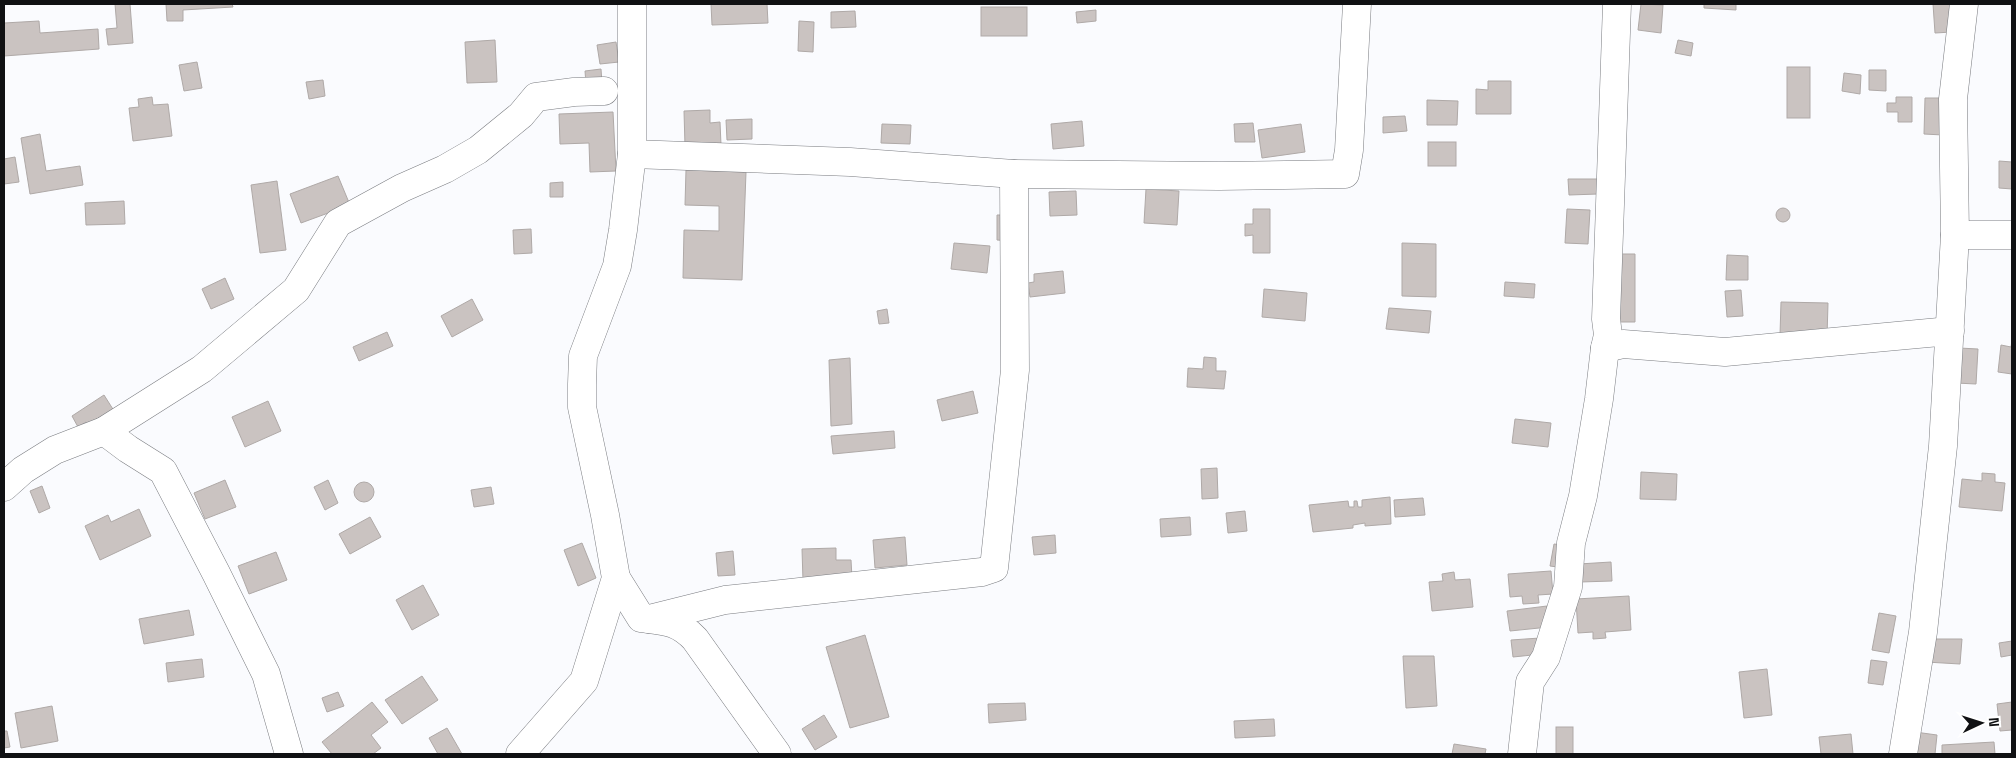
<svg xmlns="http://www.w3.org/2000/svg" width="2016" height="758" font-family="'Space Grotesk',sans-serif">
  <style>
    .building { fill: #cac3c1; stroke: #afa9a7 }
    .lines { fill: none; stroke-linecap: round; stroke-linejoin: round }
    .minor-casing { stroke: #7a7c80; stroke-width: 29 }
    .minor { stroke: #fff; stroke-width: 28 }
  </style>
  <rect width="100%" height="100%" fill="#fafbfe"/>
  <g class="building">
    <path d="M 115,4 L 130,4 L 133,43 L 108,45 L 106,29 L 117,28 Z"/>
    <path d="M 166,4 L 232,4 L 233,7 L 183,10 L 183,21 L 167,21 Z"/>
    <path d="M 711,4 L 767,4 L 768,23 L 712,25 Z"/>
    <path d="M 1641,4 L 1663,5 L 1661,33 L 1638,30 Z"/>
    <path d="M 1704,4 L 1736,4 L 1736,10 L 1704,8 Z"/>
    <path d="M 1933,4 L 1950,4 L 1952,32 L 1935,33 Z"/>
    <rect x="981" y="7" width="46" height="29"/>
    <path d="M 1096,10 L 1096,21 L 1077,23 L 1076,12 Z"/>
    <path d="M 855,11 L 856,27 L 831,28 L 831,12 Z"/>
    <path d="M 39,21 L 40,33 L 98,29 L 99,49 L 4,56 L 4,23 Z"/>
    <path d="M 799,21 L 814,22 L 813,52 L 798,51 Z"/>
    <path d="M 495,40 L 497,82 L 467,83 L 465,42 Z"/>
    <path d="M 1678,40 L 1693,43 L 1691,56 L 1675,53 Z"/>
    <path d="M 616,42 L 619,62 L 600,64 L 597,45 Z"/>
    <path d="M 197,62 L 202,88 L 184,91 L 179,65 Z"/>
    <rect x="1787" y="67" width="23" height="51"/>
    <path d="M 601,69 L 602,83 L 586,84 L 585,71 Z"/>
    <path d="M 1869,70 L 1886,70 L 1886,91 L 1869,90 Z"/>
    <path d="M 1844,73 L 1861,75 L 1860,94 L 1842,91 Z"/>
    <path d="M 323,80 L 325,96 L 309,99 L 306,82 Z"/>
    <path d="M 1488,81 L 1511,81 L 1511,114 L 1476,114 L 1476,89 L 1488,90 Z"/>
    <path d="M 152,97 L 153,105 L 168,104 L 172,136 L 133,141 L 129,108 L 139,107 L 138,99 Z"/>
    <path d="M 1896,97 L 1912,97 L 1912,122 L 1898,122 L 1898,112 L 1887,112 L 1887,103 L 1896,103 Z"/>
    <path d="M 1925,98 L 1943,98 L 1943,135 L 1924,134 Z"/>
    <path d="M 1427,100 L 1458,101 L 1457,125 L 1427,125 Z"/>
    <path d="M 710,110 L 710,123 L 720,122 L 721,145 L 685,146 L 684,111 Z"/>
    <path d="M 613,112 L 616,171 L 590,172 L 589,143 L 560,144 L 559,114 Z"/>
    <path d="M 1405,116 L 1407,131 L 1383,133 L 1383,117 Z"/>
    <path d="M 752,119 L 752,139 L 727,140 L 726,120 Z"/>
    <path d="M 1082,121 L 1084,146 L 1053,149 L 1051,124 Z"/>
    <path d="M 1253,123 L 1255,142 L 1235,142 L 1234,124 Z"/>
    <path d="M 882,124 L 911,125 L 910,144 L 881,143 Z"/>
    <path d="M 1301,124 L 1305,152 L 1262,158 L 1258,130 Z"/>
    <path d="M 40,134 L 46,171 L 80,166 L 83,185 L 30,194 L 21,138 Z"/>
    <rect x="1428" y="142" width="28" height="24"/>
    <path d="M 15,157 L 19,182 L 4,184 L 4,159 Z"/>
    <path d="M 1999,161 L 2012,162 L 2012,189 L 1999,188 Z"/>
    <path d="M 686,170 L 746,172 L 742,280 L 683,278 L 684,230 L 719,231 L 719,206 L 685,205 Z"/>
    <path d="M 338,176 L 350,205 L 301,223 L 290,194 Z"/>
    <path d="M 1568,179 L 1598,179 L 1598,194 L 1569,195 Z"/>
    <path d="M 277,181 L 286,250 L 260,253 L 251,185 Z"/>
    <path d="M 563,182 L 563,197 L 550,197 L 550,183 Z"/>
    <path d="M 1146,189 L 1179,191 L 1177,225 L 1144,223 Z"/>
    <path d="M 1076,191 L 1077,215 L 1050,216 L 1049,192 Z"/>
    <path d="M 124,201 L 125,224 L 86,225 L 85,203 Z"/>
    <circle cx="1783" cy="215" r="7"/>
    <path d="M 1253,209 L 1270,209 L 1270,253 L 1253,253 L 1253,235 L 1245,236 L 1245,224 L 1253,224 Z"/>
    <path d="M 1567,209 L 1590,210 L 1588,244 L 1565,243 Z"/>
    <path d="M 997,215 L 1014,215 L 1013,241 L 997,240 Z"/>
    <path d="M 531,229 L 532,253 L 514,254 L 513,230 Z"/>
    <path d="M 954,243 L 990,246 L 987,273 L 951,269 Z"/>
    <path d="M 1402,243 L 1436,244 L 1436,297 L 1402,296 Z"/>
    <path d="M 1613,254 L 1635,254 L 1635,322 L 1612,322 Z"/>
    <path d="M 1727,255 L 1748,256 L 1748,280 L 1726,280 Z"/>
    <path d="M 1063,271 L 1065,293 L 1030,297 L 1028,283 L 1034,282 L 1034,274 Z"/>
    <path d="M 225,278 L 234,299 L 211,309 L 202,289 Z"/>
    <path d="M 1505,282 L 1535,284 L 1534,298 L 1504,296 Z"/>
    <path d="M 1264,289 L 1307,293 L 1305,321 L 1262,317 Z"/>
    <path d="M 1741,290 L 1743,316 L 1727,317 L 1725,291 Z"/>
    <path d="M 472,299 L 483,320 L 452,337 L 441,316 Z"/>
    <path d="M 1781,302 L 1828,303 L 1827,337 L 1780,335 Z"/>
    <path d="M 1389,308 L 1431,311 L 1429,333 L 1386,329 Z"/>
    <path d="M 887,309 L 889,323 L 879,324 L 877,311 Z"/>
    <path d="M 387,332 L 393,346 L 359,361 L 353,347 Z"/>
    <path d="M 2012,341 L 2012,374 L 1998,372 L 2001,345 L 2011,347 Z"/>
    <path d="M 1959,348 L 1978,349 L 1976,384 L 1956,383 Z"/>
    <path d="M 1204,357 L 1216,358 L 1216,371 L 1226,371 L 1224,389 L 1187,387 L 1188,368 L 1203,369 Z"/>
    <path d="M 850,358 L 852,424 L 831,426 L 829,360 Z"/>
    <path d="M 973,391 L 978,413 L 942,421 L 937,400 Z"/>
    <path d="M 104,395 L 116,414 L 91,430 L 86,422 L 78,427 L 72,416 Z"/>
    <path d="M 268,401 L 281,431 L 245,447 L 232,417 Z"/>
    <path d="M 1515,419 L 1551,423 L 1548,447 L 1512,443 Z"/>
    <path d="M 894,431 L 895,448 L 833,454 L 831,436 Z"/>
    <path d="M 1217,468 L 1218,498 L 1202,499 L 1201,469 Z"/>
    <path d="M 1641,472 L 1677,474 L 1676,500 L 1640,499 Z"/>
    <path d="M 1982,473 L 1995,474 L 1995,482 L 2005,483 L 2002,511 L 1959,507 L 1962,479 L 1982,481 Z"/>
    <path d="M 225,480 L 236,507 L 205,519 L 194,493 Z"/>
    <path d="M 328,480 L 338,503 L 325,510 L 314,487 Z"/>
    <circle cx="364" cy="492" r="10"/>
    <path d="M 42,486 L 50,508 L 39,513 L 30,491 Z"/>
    <path d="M 491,487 L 494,504 L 474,507 L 471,490 Z"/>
    <path d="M 1390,497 L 1391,524 L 1365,526 L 1365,523 L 1353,525 L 1353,528 L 1313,532 L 1309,505 L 1348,501 L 1349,507 L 1354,507 L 1354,501 L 1357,501 L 1358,507 L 1362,507 L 1362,500 Z"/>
    <path d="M 1423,498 L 1425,515 L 1395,517 L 1394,500 Z"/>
    <path d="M 139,509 L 151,536 L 100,560 L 85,526 L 108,515 L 111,522 Z"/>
    <path d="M 1245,511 L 1247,531 L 1228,533 L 1226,513 Z"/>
    <path d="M 370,517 L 381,537 L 350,554 L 339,534 Z"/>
    <path d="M 1190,517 L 1191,535 L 1161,537 L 1160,519 Z"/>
    <path d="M 1055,535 L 1056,553 L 1034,555 L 1032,537 Z"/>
    <path d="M 905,537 L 907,565 L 875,568 L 873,540 Z"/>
    <path d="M 582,543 L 596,578 L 578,586 L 564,550 Z"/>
    <path d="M 1554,544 L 1569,546 L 1565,568 L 1550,566 Z"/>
    <path d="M 836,548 L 836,560 L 851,560 L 852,578 L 803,581 L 802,549 Z"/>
    <path d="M 733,551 L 735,575 L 718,576 L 716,553 Z"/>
    <path d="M 276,552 L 287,580 L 249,594 L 238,566 Z"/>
    <path d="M 1611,562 L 1612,581 L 1580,582 L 1579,564 Z"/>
    <path d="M 1551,571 L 1553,594 L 1538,595 L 1539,603 L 1523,604 L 1522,596 L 1510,597 L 1508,574 Z"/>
    <path d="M 1454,572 L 1455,580 L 1470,579 L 1473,607 L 1432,611 L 1429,582 L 1443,581 L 1442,574 Z"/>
    <path d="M 423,585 L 439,615 L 412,630 L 396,600 Z"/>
    <path d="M 1629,596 L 1631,630 L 1605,632 L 1606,638 L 1593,639 L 1593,632 L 1578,633 L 1576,599 Z"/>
    <path d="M 1547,606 L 1549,627 L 1510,631 L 1507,611 Z"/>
    <path d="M 189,610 L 194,635 L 144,644 L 139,619 Z"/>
    <path d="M 1879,613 L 1896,616 L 1889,653 L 1872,650 Z"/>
    <path d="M 865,635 L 889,717 L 850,728 L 826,647 Z"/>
    <path d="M 1540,638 L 1542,654 L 1513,657 L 1511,640 Z"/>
    <path d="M 1928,639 L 1962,639 L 1960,664 L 1926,662 Z"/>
    <path d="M 2012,641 L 2012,655 L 2001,657 L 1999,643 Z"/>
    <path d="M 1403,656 L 1434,656 L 1437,706 L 1406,708 Z"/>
    <path d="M 202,659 L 204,677 L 168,682 L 166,663 Z"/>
    <path d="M 1871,660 L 1887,662 L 1883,685 L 1868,683 Z"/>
    <path d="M 1767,669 L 1772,715 L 1744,718 L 1739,672 Z"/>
    <path d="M 422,676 L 438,700 L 402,724 L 385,700 Z"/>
    <path d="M 338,692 L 344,706 L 327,712 L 322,698 Z"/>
    <path d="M 372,702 L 388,722 L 371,735 L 381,748 L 373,754 L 332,754 L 322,742 Z"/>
    <path d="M 2012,702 L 2012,730 L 2000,731 L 1997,704 Z"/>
    <path d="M 1025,703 L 1026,720 L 989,723 L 988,704 Z"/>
    <path d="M 52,706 L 58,741 L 21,748 L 15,713 Z"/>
    <path d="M 824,715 L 837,737 L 815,750 L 802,729 Z"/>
    <path d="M 1274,719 L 1275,736 L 1235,738 L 1234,721 Z"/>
    <rect x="1556" y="727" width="17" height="27"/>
    <path d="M 447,728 L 462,754 L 438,754 L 429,738 Z"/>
    <path d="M 4,731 L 7,731 L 10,747 L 4,748 Z"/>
    <path d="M 1915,732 L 1937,735 L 1935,754 L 1913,754 Z"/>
    <path d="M 1851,734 L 1853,754 L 1821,754 L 1819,737 Z"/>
    <path d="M 1994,742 L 1995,754 L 1942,754 L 1942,745 Z"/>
    <path d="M 1454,744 L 1486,749 L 1485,754 L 1452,754 Z"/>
  </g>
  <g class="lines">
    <g class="minor-casing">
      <g id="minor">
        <path d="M 632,154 L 850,162 L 1014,174 L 1219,176 L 1345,174 L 1349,150 L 1357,4"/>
        <path d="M 1955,235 L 2012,235"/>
        <path d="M 1605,348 L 1623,344 L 1725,352 L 1950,331"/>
        <path d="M 104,431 L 128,449 L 163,471 L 216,573 L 266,674 L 289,754"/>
        <path d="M 4,487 L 23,470 L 55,450 L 104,431 L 202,369 L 296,290 L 338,223 L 402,188 L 445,169 L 478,150 L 521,115 L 536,97 L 574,92 L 604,91"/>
        <path d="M 616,578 L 641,618 C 665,621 678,621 695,639 L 777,754"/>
        <path d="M 649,619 L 725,600 L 982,572 L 994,568 L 1015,370 L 1014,174"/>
        <path d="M 520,754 L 584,681 L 616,578 L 605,515 L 582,407 L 582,384 L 583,356 L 617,266 L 623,230 L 632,154 L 632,4"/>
        <path d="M 1522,754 L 1530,682 L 1546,657 L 1568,587 L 1571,543 L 1583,496 L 1599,399 L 1605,348 L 1608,335 L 1606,319 L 1617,4"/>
        <path d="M 1903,754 L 1923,632 L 1943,446 L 1955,235 L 1953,99 L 1964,4"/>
      </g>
    </g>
    <use href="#minor" class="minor"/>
  </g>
  <rect width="2016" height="758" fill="none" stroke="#101113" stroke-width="10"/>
  <g transform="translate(1981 723) rotate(86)" stroke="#ffffff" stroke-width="4" paint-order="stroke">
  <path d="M0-4L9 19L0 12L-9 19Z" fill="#101113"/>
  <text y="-8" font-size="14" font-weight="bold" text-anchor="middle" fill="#101113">N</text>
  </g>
</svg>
